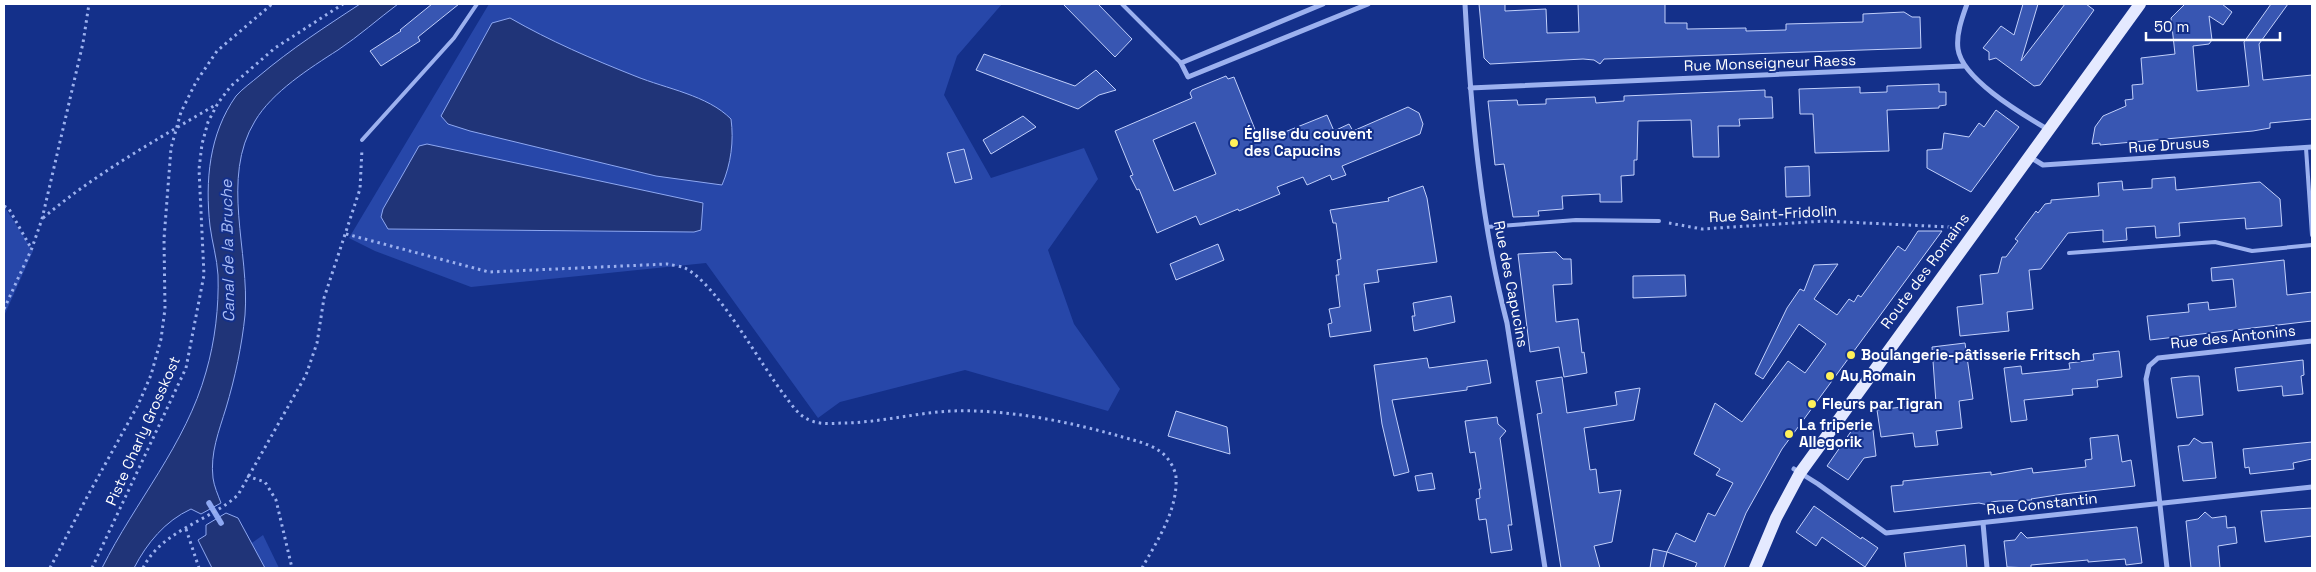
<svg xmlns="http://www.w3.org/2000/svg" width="2316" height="572" font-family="'Space Grotesk',sans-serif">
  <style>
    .green { fill: #2747a9 }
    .water { fill: #203478; stroke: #8ea8f2 }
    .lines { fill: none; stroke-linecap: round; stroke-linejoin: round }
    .stream { stroke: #8ea8f2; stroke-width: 5.5 }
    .building { fill: #3856b2; stroke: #c2d0fb; fill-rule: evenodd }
    .path { stroke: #9cb1ef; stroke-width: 3; stroke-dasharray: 2.5 4; stroke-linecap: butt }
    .service { stroke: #9cb1ef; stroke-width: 4 }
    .minor { stroke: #9cb1ef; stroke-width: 5 }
    .primary { stroke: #e4e9ff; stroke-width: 12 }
    .poi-dot { fill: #fff15a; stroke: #14308a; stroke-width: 2 }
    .labels { text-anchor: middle; stroke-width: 4; stroke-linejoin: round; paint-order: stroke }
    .street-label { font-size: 15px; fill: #fff; stroke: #14308a }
    .poi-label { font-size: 15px; font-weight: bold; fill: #fff; stroke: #14308a; text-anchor: start }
    .water-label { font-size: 16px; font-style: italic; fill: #a8bcf7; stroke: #14308a }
  </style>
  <rect width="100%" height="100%" fill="#14308a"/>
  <g class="green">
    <path d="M 489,4 L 1002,4 L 957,56 L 944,95 L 991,178 L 1084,148 L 1098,179 L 1048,250 L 1074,324 L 1120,389 L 1108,411 L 965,370 L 840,402 L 818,418 L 706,263 L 471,287 L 375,251 L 349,238 Z"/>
    <path d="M 4,206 L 33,251 L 4,316 Z"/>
    <path d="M 263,535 L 279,568 L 217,568 Z"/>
  </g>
  <g class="water">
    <path d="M 360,4 L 398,4 C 378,19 359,36 338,50 C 310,68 272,92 255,121 C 220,178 250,252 245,315 C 242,345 235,378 226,408 C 219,431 210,453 213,478 C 214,486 218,495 221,503 L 201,514 L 191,509 C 165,521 147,543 134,568 L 102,568 C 135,502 186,444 206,372 C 215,341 219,307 218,275 C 217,258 212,242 210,226 C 205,181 209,134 236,96 C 242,89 252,82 259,76 C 291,49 325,27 360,4 Z"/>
    <path d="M 510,18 C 550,41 592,59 635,76 C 667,89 707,95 731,119 C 734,141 731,164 722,185 L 656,176 L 470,131 L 448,124 L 441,116 L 492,23 Z"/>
    <path d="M 427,144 L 703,203 L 701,230 L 694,232 L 388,229 L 381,217 L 383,209 L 419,146 Z"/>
    <path d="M 226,513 L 238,518 L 265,568 L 212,568 L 198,540 L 206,535 L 206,525 Z"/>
  </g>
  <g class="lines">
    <path class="stream" d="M 209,503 L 221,523"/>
  </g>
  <g class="building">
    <path d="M 432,4 L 459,4 L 418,37 L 420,41 L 381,66 L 370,51 L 401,31 L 400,30 Z"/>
    <path d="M 1063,4 L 1098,4 L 1132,39 L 1115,57 Z"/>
    <path d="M 1479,4 L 1505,4 L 1505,11 L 1546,9 L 1547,33 L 1579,32 L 1578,4 L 1665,4 L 1665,23 L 1687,23 L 1687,29 L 1746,28 L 1746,31 L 1786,30 L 1786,24 L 1863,22 L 1863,14 L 1904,12 L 1912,17 L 1920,17 L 1921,48 L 1604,59 L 1600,64 L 1594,60 L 1583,59 L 1490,64 L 1484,58 Z"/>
    <path d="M 2023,4 L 2038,4 L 2021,61 L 2065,4 L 2086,4 L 2094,10 L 2040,85 L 2034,86 L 1996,58 L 1989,60 L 1989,52 L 1983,48 L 2001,26 L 2014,35 Z"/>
    <path d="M 2185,4 L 2222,4 L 2232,12 L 2223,25 L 2209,16 L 2212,40 L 2209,44 L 2193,46 L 2197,91 L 2249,86 L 2244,42 L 2271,4 L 2288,4 L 2259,44 L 2263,80 L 2312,75 L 2312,119 L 2270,123 L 2270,128 L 2253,131 L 2100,145 L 2100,143 L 2092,144 L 2095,127 L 2103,116 L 2126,106 L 2125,100 L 2133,99 L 2132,85 L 2143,84 L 2141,58 L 2175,54 L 2171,18 Z"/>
    <path d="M 984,54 L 1075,86 L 1096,70 L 1116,90 L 1099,95 L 1078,109 L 976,70 Z"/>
    <path d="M 1226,76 L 1228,79 L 1234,77 L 1260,142 L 1327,115 L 1334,131 L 1349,124 L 1353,131 L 1408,107 L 1419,113 L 1423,124 L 1420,134 L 1342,166 L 1346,175 L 1332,180 L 1330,175 L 1307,185 L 1303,177 L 1277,187 L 1280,194 L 1239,211 L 1238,209 L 1200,225 L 1196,216 L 1157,233 L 1139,189 L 1137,190 L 1130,176 L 1133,175 L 1115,131 L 1192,98 L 1190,93 L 1192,90 ZM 1195,122 L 1216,174 L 1174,191 L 1153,140 Z"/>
    <path d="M 1939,84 L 1939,92 L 1946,92 L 1946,105 L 1939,106 L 1939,108 L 1887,110 L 1889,151 L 1815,153 L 1813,114 L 1800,114 L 1799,89 L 1860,87 L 1860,93 L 1887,92 L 1887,86 Z"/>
    <path d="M 1765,90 L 1765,97 L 1772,97 L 1773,118 L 1739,119 L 1740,126 L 1718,126 L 1719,157 L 1693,157 L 1691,120 L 1638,121 L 1637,160 L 1634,160 L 1634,175 L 1621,176 L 1622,202 L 1600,202 L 1600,194 L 1562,196 L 1563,209 L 1538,211 L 1539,216 L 1513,217 L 1504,164 L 1495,165 L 1488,101 L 1517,100 L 1518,105 L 1546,104 L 1546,99 L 1595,97 L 1596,103 L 1624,101 L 1624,96 Z"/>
    <path d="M 1996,110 L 2019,127 L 1971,192 L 1927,168 L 1927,150 L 1942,149 L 1944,133 L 1969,137 L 1979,123 L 1984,127 Z"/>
    <path d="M 1023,116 L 1036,127 L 991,154 L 983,140 Z"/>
    <path d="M 964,149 L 972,179 L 955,183 L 947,153 Z"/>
    <path d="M 1809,166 L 1810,196 L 1786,197 L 1785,167 Z"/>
    <path d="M 2175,177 L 2176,190 L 2260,182 L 2280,199 L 2282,226 L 2246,229 L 2245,218 L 2179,223 L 2180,236 L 2156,238 L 2155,226 L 2126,228 L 2127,240 L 2103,242 L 2103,230 L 2068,233 L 2041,269 L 2029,270 L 2033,309 L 2007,312 L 2009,331 L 1960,336 L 1957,307 L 1983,304 L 1980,275 L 1998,273 L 2002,257 L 2006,257 L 2018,241 L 2015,239 L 2036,211 L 2038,213 L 2045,204 L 2051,203 L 2051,200 L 2099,196 L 2098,183 L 2122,181 L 2123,190 L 2152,188 L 2152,179 Z"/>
    <path d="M 1423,186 L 1427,198 L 1437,262 L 1377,270 L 1379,282 L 1364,284 L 1371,331 L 1330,337 L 1328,324 L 1332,323 L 1329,309 L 1340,307 L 1336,275 L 1339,275 L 1337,260 L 1341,259 L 1336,223 L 1333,223 L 1330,210 L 1389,201 L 1388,198 Z"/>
    <path d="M 1918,231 L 1942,231 L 1782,449 L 1746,513 L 1724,568 L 1695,568 L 1697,563 L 1667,552 L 1676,533 L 1695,542 L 1708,513 L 1715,516 L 1733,483 L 1716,475 L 1720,469 L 1694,454 L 1715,403 L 1742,422 L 1788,361 L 1805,373 L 1826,344 L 1799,324 L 1763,379 L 1755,374 L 1787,308 L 1800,289 L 1804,291 L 1814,265 L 1838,264 L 1814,299 L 1837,315 L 1849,299 L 1854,302 L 1858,295 L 1861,297 L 1898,246 L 1905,251 Z"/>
    <path d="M 1218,244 L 1224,260 L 1176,280 L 1170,264 Z"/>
    <path d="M 1556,252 L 1563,259 L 1571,259 L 1572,284 L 1553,285 L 1556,322 L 1578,319 L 1582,353 L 1584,352 L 1587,373 L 1564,377 L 1559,347 L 1530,352 L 1518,254 Z"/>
    <path d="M 2284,260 L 2287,295 L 2312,292 L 2312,321 L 2150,340 L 2147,316 L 2189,312 L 2188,304 L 2208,302 L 2209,310 L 2236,307 L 2233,279 L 2212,281 L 2211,268 Z"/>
    <path d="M 1685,275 L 1686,296 L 1633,298 L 1633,276 Z"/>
    <path d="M 1451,296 L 1455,322 L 1414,331 L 1412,316 L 1415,316 L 1413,303 Z"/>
    <path d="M 1965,343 L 1973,399 L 1959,401 L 1962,428 L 1936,431 L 1938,445 L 1915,447 L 1913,433 L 1881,437 L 1877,410 L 1936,403 L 1932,347 Z"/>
    <path d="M 2119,351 L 2122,377 L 2097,380 L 2098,387 L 2072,389 L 2073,395 L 2024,400 L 2027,420 L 2011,422 L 2004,368 L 2021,366 L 2022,374 L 2070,369 L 2069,363 L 2094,360 L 2093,354 Z"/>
    <path d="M 1427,358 L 1429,368 L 1487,360 L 1491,383 L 1467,387 L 1467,390 L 1392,400 L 1409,472 L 1394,476 L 1382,424 L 1374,365 Z"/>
    <path d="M 2303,360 L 2304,375 L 2301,376 L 2303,394 L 2283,396 L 2282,386 L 2238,391 L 2235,368 Z"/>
    <path d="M 2190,376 L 2199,376 L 2203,415 L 2177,418 L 2171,378 Z"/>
    <path d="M 1562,377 L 1567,413 L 1617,405 L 1615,392 L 1640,388 L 1634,420 L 1584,428 L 1590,470 L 1596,469 L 1599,493 L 1621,490 L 1612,542 L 1594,546 L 1600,568 L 1561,568 L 1537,414 L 1542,413 L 1536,381 Z"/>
    <path d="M 1176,411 L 1227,427 L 1230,454 L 1168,436 Z"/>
    <path d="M 1497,417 L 1498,424 L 1506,431 L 1500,438 L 1512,525 L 1508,525 L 1512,550 L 1491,553 L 1486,519 L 1479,520 L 1476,499 L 1480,498 L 1479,489 L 1481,489 L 1475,452 L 1470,453 L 1465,421 Z"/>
    <path d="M 1859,420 L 1873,430 L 1876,456 L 1864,458 L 1848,480 L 1827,466 Z"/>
    <path d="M 2118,435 L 2122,462 L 2131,460 L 2135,486 L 2063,494 L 2031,499 L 2032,500 L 1999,501 L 1991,502 L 1988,505 L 1979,503 L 1894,512 L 1891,486 L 1903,485 L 1903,481 L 1991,472 L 1991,475 L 2032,468 L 2033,473 L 2086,467 L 2085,460 L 2092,459 L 2090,438 Z"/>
    <path d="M 2194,438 L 2202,443 L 2212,442 L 2216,478 L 2183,481 L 2178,446 L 2189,445 Z"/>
    <path d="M 2312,442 L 2312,459 L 2293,463 L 2294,469 L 2250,474 L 2249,467 L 2245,468 L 2243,449 Z"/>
    <path d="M 1432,473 L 1435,489 L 1418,491 L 1415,476 Z"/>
    <path d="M 1814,506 L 1861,539 L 1862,537 L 1878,548 L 1865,567 L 1822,537 L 1816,546 L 1796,532 Z"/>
    <path d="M 2312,508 L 2312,536 L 2265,542 L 2261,511 Z"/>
    <path d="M 2205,512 L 2212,518 L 2226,516 L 2227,528 L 2235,527 L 2237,543 L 2218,546 L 2220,568 L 2191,568 L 2186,521 L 2198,519 Z"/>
    <path d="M 2137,527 L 2142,563 L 2126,565 L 2125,559 L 2088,562 L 2088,560 L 2031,565 L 2031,568 L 2007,567 L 2004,541 L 2015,540 L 2021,532 L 2027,538 Z"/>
    <path d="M 1965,545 L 1967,568 L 1906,568 L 1904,553 Z"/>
    <path d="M 1653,549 L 1667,552 L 1663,568 L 1650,568 Z"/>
  </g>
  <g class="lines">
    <g class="path">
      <path d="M 4,206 L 9,209 L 31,248"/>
      <path d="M 43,218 C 96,173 158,139 217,104"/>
      <path d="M 1669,223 L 1702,229 L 1824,221 L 1949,227 L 1957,233"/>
      <path d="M 346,234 L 489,272 L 667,264 C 672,265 680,266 685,268 C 718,285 760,364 785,396 C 792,405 799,417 812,421 C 822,425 835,423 846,423 C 881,422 916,413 951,411 C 1006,409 1066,421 1119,436 C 1132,440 1149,443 1161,452 C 1168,457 1175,468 1176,477 C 1178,510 1157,541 1142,568"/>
      <path d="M 4,309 L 32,248 L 42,219 L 83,43 L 89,4"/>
      <path d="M 247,476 L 265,482 L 276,500 L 292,568"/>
      <path d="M 186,529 L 199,568"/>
      <path d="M 50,568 L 87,497 L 138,405 L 151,375 L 161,339 L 165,309 L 164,239 L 171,148 L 181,112 L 196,82 L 217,51 L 272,4"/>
      <path d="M 92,568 L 186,368 L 204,275 L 199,169 L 202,144 L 208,122 L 218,103 L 231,86 L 275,48 L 343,4"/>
      <path d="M 143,568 C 162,530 208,522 238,495 L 306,375 L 317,343 L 324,298 L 360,189 L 362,149"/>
    </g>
    <g class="service">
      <path d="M 1122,4 L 1181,63"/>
      <path d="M 362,140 L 454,38 L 477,4"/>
      <path d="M 2306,148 L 2312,235"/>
      <path d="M 1487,227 L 1576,220 L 1659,221"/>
      <path d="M 2069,253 L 2215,242 L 2252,251 L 2312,245"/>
    </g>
    <g class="minor">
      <path d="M 1323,4 L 1181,63 L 1188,77 L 1368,4"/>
      <path d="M 1465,4 C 1471,110 1480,219 1507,323 L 1545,568"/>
      <path d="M 1967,4 C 1962,18 1956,34 1958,49 C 1962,79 2022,114 2047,129"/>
      <path d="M 1470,88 L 1964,66"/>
      <path d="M 2030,157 L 2043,165 L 2312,147"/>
      <path d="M 1794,469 L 1818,484 L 1886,533 L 2312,487"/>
      <path d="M 1983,523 L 1987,568"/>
      <path d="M 2167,568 L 2146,379 L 2149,366 L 2158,358 L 2312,341"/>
    </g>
    <path class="primary" d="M 1755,568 L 1776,518 L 1800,473 L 2140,4"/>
  </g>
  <g class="poi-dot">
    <circle cx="1234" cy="143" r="5"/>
    <circle cx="1851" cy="355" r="5"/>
    <circle cx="1830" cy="376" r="5"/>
    <circle cx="1812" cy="404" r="5"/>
    <circle cx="1789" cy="434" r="5"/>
  </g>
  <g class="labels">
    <g class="street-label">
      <text transform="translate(1770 63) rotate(-2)" y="5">Rue Monseigneur Raess</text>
      <text transform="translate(2169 145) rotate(-4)" y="5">Rue Drusus</text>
      <text transform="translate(1773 214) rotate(-3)" y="5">Rue Saint-Fridolin</text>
      <text transform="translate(1925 271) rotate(-54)" y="5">Route des Romains</text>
      <text transform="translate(1511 284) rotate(79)" y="5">Rue des Capucins</text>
      <text transform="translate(2233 337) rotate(-6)" y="5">Rue des Antonins</text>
      <text transform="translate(143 431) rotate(-66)" y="5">Piste Charly Grosskost</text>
      <text transform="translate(2042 504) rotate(-6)" y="5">Rue Constantin</text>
    </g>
    <g class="poi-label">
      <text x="1244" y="139">Église du couvent<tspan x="1244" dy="17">des Capucins</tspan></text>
      <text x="1861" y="360">Boulangerie-pâtisserie Fritsch</text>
      <text x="1840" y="381">Au Romain</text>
      <text x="1822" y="409">Fleurs par Tigran</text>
      <text x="1799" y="430">La friperie<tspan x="1799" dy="17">Allegorik</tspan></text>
    </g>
    <g class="water-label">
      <text transform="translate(227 251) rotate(-91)" y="6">Canal de la Bruche</text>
    </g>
  </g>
  <rect width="2316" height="572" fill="none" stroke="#ffffff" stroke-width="10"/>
  <path d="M2146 32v8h134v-8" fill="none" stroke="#ffffff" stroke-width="2.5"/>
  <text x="2154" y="32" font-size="15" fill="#ffffff" stroke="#14308a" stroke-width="4" paint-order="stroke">50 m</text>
</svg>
